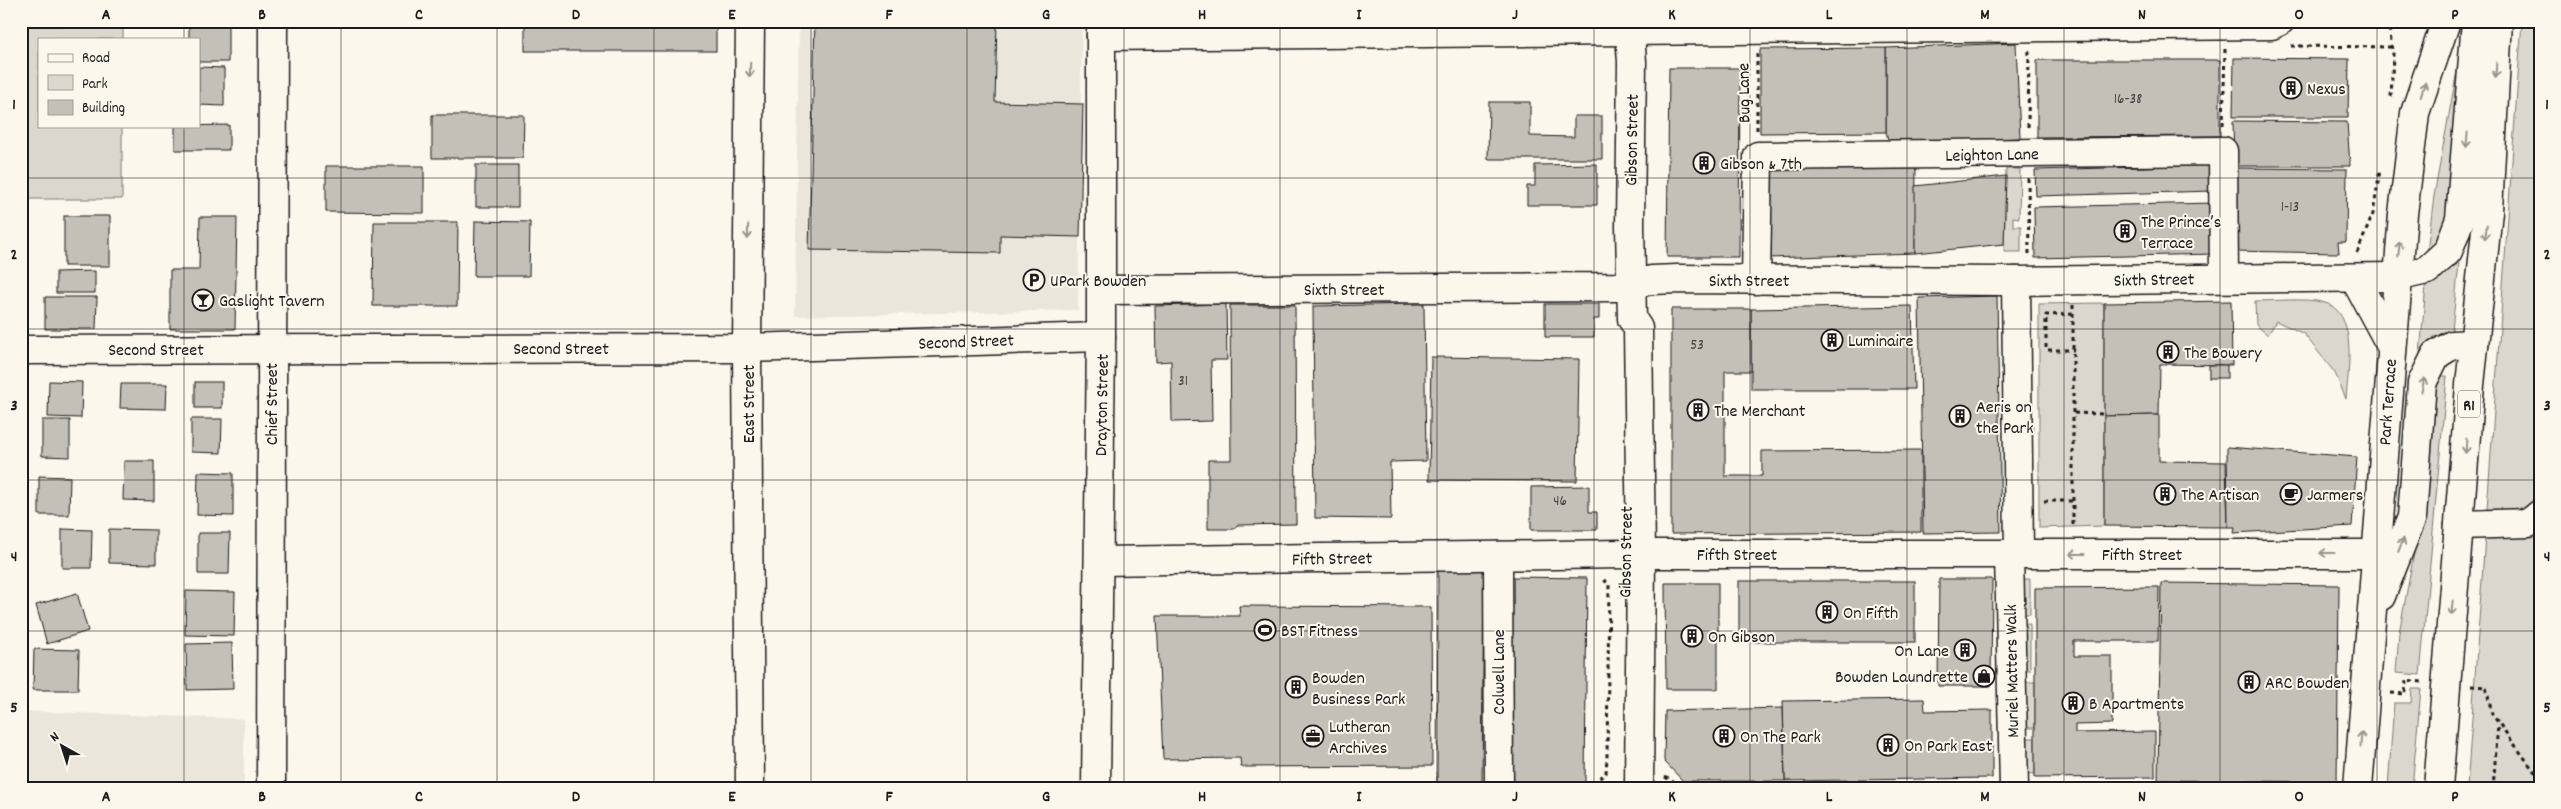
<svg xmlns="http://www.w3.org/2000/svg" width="2561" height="809" font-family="Dekko,sans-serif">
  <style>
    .built { fill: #eae6dc }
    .green { fill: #dad7ce; stroke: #7b7a75 }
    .building { fill: #c3c0b8; stroke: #1c1c1c }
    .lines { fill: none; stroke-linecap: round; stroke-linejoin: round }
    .minor-casing { stroke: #1c1c1c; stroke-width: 31 }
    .highway-casing { stroke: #1c1c1c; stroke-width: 31 }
    .path { stroke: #1c1c1c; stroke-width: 3; stroke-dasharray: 4 4; stroke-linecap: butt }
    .minor { stroke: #fbf7ec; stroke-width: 28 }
    .highway { stroke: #fbf7ec; stroke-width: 28 }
    .oneway { stroke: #97948e }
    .grid { fill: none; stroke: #1c1c1c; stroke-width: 1; stroke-opacity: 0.55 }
    .labels { text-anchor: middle; stroke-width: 4; stroke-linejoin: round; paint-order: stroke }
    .number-label { font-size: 15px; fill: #464543 }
    .shield { fill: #fbf7ec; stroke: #5f5e5a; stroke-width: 1 }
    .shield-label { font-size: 16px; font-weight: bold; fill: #1c1c1c }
    .poi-label { font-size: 18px; fill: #1c1c1c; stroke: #fbf7ec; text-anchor: start }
    .street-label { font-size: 18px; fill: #1c1c1c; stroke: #fbf7ec }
    .neatline { fill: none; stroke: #1c1c1c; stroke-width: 2 }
    .grid-label { font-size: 16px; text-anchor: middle; font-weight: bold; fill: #1c1c1c }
  </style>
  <rect width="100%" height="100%" fill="#fbf7ec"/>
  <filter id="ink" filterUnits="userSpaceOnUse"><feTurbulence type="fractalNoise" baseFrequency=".02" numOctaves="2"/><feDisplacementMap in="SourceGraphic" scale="10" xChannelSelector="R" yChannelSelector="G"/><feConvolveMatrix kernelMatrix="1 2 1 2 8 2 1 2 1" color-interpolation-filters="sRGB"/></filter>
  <g filter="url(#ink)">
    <g class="built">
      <path d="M 799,21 L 1082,21 L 1078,310 L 795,316 Z"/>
      <path d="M 21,711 L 244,719 L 244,788 L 21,788 Z"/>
    </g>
    <g class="green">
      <path d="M 2522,21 L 2540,21 L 2540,788 L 2467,788 Z"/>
      <path d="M 21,26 L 123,26 L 123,39 L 39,39 L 39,126 L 122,126 L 122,199 L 24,199 C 25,141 21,84 21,26 Z"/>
      <path d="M 2460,54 L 2452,225 L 2438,253 L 2427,252 L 2434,196 Z"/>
      <path d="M 2006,169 L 2020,169 L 2019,218 L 2013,217 L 2013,226 L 2021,226 L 2021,252 L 2004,252 Z"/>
      <path d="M 2459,263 L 2452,330 L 2434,337 L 2420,353 L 2426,285 Z"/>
      <path d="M 2255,301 C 2273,301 2306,298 2322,302 C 2359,310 2348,371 2346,399 L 2335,373 L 2304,334 L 2276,321 L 2268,335 L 2256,325 Z"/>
      <path d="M 2104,303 L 2104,526 L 2039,528 L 2039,304 Z"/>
      <path d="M 2438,376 L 2447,376 L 2420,675 L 2396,673 L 2399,633 L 2422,511 L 2432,394 Z"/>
      <rect x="2018" y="579" width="12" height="35"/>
      <path d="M 2018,624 L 2030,624 L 2030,670 L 2019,670 Z"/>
      <rect x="2026" y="682" width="9" height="46"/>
      <path d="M 2412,689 L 2421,689 L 2412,788 L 2388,788 L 2394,703 L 2411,703 Z"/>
      <path d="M 2026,738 L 2035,738 L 2035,774 L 2026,773 Z"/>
    </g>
    <g class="building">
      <rect x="38" y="21" width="57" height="3"/>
      <path d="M 189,21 L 228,21 L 228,62 L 199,62 L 199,39 L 189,39 Z"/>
      <rect x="525" y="21" width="191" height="30"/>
      <path d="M 815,21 L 997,21 L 995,102 L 1083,104 L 1080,237 L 1000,235 L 1000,253 L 809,250 Z"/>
      <path d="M 2016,43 L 2020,138 L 1889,143 L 1886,132 L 1886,48 Z"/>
      <path d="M 1886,48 L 1886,132 L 1760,133 L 1760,49 Z"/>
      <path d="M 2234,58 L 2349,59 L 2348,117 L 2233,117 Z"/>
      <path d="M 2037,60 L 2220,60 L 2220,136 L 2037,137 Z"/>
      <path d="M 199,67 L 224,68 L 224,106 L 199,105 Z"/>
      <path d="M 1669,68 L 1740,68 L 1739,257 L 1667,257 Z"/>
      <path d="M 1489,102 L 1530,102 L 1530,136 L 1574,137 L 1574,116 L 1602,116 L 1602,159 L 1488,159 Z"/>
      <path d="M 432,115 L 524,115 L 523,158 L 432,158 Z"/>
      <path d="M 2233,121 L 2347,122 L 2350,166 L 2234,166 Z"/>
      <path d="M 229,125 L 229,150 L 175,150 L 175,126 Z"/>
      <path d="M 1597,164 L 1597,205 L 1527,205 L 1527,186 L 1535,186 L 1535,165 Z"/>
      <rect x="476" y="165" width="42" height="42"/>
      <path d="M 2214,165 L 2214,191 L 2036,196 L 2035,170 Z"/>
      <path d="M 326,166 L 424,166 L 424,213 L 326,212 Z"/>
      <path d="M 1916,166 L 1915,253 L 1769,258 L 1770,169 Z"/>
      <path d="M 2234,168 L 2347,169 L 2346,242 L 2338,242 L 2339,253 L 2232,251 Z"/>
      <path d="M 2006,176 L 2004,244 L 1915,253 L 1915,186 Z"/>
      <path d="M 2215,203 L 2216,254 L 2035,258 L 2034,207 Z"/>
      <rect x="64" y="216" width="46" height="50"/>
      <path d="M 200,217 L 237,217 L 235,329 L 170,329 L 170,270 L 199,270 Z"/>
      <path d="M 475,221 L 530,222 L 529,276 L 474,276 Z"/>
      <path d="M 374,222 L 458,222 L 457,306 L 373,306 Z"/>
      <path d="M 95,271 L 95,293 L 56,293 L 56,272 Z"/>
      <path d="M 1997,296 L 2001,532 L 1923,533 L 1919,298 Z"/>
      <path d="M 45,297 L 97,297 L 96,329 L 45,329 Z"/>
      <path d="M 2231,301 L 2232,365 L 2160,364 L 2159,415 L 2104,416 L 2104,303 Z"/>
      <path d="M 1226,304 L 1227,360 L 1211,360 L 1212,421 L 1172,422 L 1171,361 L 1156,362 L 1155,306 Z"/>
      <path d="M 1424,304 L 1426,461 L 1390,462 L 1391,519 L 1315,518 L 1313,306 Z"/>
      <path d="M 1545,304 L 1599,304 L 1599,319 L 1594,319 L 1594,337 L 1545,337 Z"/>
      <path d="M 1230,305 L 1295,305 L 1296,524 L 1237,525 L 1234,529 L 1208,529 L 1208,460 L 1231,460 Z"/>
      <path d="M 1912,306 L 1914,389 L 1751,389 L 1751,309 Z"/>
      <path d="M 1671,309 L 1751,309 L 1751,371 L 1725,371 L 1725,476 L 1762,476 L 1762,451 L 1921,450 L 1921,532 L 1671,534 Z"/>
      <path d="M 1431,357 L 1579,359 L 1577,481 L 1429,480 Z"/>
      <rect x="2209" y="365" width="18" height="13"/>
      <path d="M 49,381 L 82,382 L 81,418 L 48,417 Z"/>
      <rect x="195" y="382" width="27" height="26"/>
      <path d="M 121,384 L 167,384 L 166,409 L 120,408 Z"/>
      <path d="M 2159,415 L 2159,461 L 2226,462 L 2228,527 L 2104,526 L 2104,416 Z"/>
      <path d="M 191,419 L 222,419 L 221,453 L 191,452 Z"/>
      <path d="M 42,420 L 70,420 L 70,457 L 42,456 Z"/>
      <path d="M 2227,447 L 2357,457 L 2352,526 L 2234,533 L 2235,527 L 2228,527 Z"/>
      <path d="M 124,461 L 154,461 L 154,501 L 123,500 Z"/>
      <path d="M 198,472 L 233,473 L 233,516 L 197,515 Z"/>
      <path d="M 39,476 L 70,477 L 69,515 L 39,515 Z"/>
      <path d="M 1589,486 L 1589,512 L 1597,512 L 1597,530 L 1531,530 L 1531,487 Z"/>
      <path d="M 62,529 L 92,530 L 91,568 L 62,568 Z"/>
      <path d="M 109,529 L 156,530 L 156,564 L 109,563 Z"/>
      <path d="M 198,533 L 230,533 L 229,574 L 198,574 Z"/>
      <path d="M 1438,569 L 1484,569 L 1482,785 L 1437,785 Z"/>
      <path d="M 1512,577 L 1587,578 L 1585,783 L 1510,783 Z"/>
      <path d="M 1939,579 L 1992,579 L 1991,686 L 1938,686 Z"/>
      <rect x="1739" y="581" width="176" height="61"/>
      <path d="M 1665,583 L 1718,583 L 1718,689 L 1666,689 Z"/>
      <path d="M 2161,583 L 2339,585 L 2337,782 L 2158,780 Z"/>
      <path d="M 2159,587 L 2158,641 L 2074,641 L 2074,656 L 2112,656 L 2112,724 L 2075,725 L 2075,733 L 2155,732 L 2155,777 L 2035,778 L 2035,588 Z"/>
      <path d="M 186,591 L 235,592 L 234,636 L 185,635 Z"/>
      <path d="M 77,593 L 88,631 L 47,644 L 36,605 Z"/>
      <path d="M 1239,606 L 1431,607 L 1432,766 L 1241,767 L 1240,758 L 1163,759 L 1157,616 L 1240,616 Z"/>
      <path d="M 232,643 L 233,689 L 187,690 L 186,644 Z"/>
      <path d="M 34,649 L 79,650 L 78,690 L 33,690 Z"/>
      <path d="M 1924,699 L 1925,711 L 1992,710 L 1992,778 L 1785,781 L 1783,701 Z"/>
      <path d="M 1783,708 L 1785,781 L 1683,781 L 1664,761 L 1665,711 Z"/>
    </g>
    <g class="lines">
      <g class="minor-casing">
        <g id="minor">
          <path d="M 1629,21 L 1632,62 L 1630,226 L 1632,319 L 1638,328 L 1641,554 L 1639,788"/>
          <path d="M 1101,36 L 2272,25 L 2280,21"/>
          <path d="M 1756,280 L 1758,156 L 2223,151 L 2224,278"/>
          <path d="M 2016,281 L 2019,554"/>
          <path d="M 1102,290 L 1617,287 L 1652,280 L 1677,279 L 2004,281 L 2396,277"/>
          <path d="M 21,350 L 747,348 L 1101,337"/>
          <path d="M 2459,525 L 2529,523 L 2540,514"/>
          <path d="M 2009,554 L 2014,788"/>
          <path d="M 1498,556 L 1499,788"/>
          <path d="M 1099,561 L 1625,554 L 2375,554"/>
          <path d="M 271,788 L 273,21"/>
          <path d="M 750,788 L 747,348 L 750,21"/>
          <path d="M 1096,788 L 1101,337 L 1101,21"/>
        </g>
      </g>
      <g class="highway-casing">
        <g id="highway">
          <path d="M 2396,277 L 2427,270 L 2448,251 L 2460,219 L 2476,21"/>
          <path d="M 2355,279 L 2391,346"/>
          <path d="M 2381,596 L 2412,517 L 2422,383 L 2436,355 L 2452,345 L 2474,344"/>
          <path d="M 2358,788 L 2403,214 L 2415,113 L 2446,21"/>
          <path d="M 2438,788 L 2470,385 L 2488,211 L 2498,21"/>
        </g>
      </g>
      <g class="path">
        <path d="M 2388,21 L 2393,54 L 2391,98"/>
        <path d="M 2291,46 L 2392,47"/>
        <path d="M 1757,54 L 1757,131"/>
        <path d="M 2223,125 L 2225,49"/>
        <path d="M 2028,127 L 2029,51"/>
        <path d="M 2028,178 L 2029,255"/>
        <path d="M 2357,253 L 2373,214 L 2380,170"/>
        <path d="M 2073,305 L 2073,529"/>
        <path d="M 2073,314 L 2046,315 L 2046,350 L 2074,350"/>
        <path d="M 2074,413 L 2104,414"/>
        <path d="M 2044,501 L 2073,501"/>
        <path d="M 2471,686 L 2486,687 L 2492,714 L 2540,779"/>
        <path d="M 2391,693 L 2405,694 L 2406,680 L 2422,682"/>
        <path d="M 1665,777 L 1680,786 L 1693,786 L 1693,788"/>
        <path d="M 1587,788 L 1606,773 L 1607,756 L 1609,584 L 1604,580"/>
        <path d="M 2493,788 L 2498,724"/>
      </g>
      <use href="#minor" class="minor"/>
      <use href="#highway" class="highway"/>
    </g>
    <defs><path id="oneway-shaft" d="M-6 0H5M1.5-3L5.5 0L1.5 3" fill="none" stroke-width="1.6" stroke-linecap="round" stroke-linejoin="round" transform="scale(1.25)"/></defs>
    <g class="oneway">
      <use href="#oneway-shaft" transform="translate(750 70) rotate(91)"/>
      <use href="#oneway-shaft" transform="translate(2496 70) rotate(93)"/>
      <use href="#oneway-shaft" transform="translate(2423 89) rotate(-72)"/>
      <use href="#oneway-shaft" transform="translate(2467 140) rotate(95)"/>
      <use href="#oneway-shaft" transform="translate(748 232) rotate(91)"/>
      <use href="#oneway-shaft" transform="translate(2486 232) rotate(96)"/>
      <use href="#oneway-shaft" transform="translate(2399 249) rotate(-84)"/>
      <use href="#oneway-shaft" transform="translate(2423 385) rotate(-78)"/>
      <use href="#oneway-shaft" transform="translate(2466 446) rotate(94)"/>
      <use href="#oneway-shaft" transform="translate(2401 545) rotate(-68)"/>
      <use href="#oneway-shaft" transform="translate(2327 553) rotate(180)"/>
      <use href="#oneway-shaft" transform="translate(2077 554) rotate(-180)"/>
      <use href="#oneway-shaft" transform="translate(2452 608) rotate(95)"/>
      <use href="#oneway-shaft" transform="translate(2361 739) rotate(-86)"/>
    </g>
  </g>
  <path class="grid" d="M 184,21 L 184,39M 341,21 L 341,788M 497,21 L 497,788M 654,21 L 654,788M 811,21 L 811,788M 967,21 L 967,788M 1124,21 L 1124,788M 1280,21 L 1280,788M 1437,21 L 1437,788M 1594,21 L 1594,788M 1750,21 L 1750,788M 1907,21 L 1907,788M 2064,21 L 2064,788M 2220,21 L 2220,788M 2377,21 L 2377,788M 184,126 L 184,788M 21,178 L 2540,178M 21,329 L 2540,329M 21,480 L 2540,480M 21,631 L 2540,631"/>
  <defs>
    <g id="building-ring" transform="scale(1.125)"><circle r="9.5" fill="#fbf7ec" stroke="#1c1c1c" stroke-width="1.5"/><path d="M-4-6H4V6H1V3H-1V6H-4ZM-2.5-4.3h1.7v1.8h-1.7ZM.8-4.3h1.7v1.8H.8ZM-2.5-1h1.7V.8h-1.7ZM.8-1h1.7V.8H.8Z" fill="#1c1c1c"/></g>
    <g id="parking-ring" transform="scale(1.125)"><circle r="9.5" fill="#fbf7ec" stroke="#1c1c1c" stroke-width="1.5"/><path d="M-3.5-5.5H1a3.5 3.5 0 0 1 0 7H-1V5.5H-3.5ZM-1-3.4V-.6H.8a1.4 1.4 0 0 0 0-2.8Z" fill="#1c1c1c"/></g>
    <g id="bar-ring" transform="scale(1.125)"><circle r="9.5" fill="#fbf7ec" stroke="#1c1c1c" stroke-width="1.5"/><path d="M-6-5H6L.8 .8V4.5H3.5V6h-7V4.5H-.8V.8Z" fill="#1c1c1c"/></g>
    <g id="cafe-ring" transform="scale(1.125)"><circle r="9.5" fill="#fbf7ec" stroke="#1c1c1c" stroke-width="1.5"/><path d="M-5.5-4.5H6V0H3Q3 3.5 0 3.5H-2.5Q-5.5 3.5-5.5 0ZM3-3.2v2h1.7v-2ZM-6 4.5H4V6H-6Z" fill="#1c1c1c"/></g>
    <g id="stadium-ring" transform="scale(1.125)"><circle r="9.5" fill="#fbf7ec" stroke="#1c1c1c" stroke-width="1.5"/><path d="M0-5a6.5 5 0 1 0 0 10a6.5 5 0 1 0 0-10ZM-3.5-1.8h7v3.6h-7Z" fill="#1c1c1c"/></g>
    <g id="shop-ring" transform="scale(1.125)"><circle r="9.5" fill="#fbf7ec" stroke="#1c1c1c" stroke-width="1.5"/><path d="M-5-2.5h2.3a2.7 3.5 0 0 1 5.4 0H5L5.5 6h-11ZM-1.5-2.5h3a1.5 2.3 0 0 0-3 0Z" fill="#1c1c1c"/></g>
    <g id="office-ring" transform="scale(1.125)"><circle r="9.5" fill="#fbf7ec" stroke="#1c1c1c" stroke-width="1.5"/><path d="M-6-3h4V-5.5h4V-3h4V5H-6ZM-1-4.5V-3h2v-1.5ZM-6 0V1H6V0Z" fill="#1c1c1c"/></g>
  </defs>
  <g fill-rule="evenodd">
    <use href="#building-ring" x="2291" y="88"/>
    <use href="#building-ring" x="1704" y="163"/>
    <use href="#building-ring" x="2125" y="231"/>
    <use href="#parking-ring" x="1034" y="280"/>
    <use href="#bar-ring" x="203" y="300"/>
    <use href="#building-ring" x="1832" y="340"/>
    <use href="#building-ring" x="2168" y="352"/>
    <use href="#building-ring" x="1698" y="410"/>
    <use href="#building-ring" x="1960" y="416"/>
    <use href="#building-ring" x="2165" y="494"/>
    <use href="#cafe-ring" x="2291" y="494"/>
    <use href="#building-ring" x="1827" y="612"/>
    <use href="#stadium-ring" x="1265" y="630"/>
    <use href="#building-ring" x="1692" y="636"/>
    <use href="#building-ring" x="1965" y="650"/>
    <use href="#shop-ring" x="1984" y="676"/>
    <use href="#building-ring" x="2249" y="682"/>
    <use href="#building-ring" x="1296" y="687"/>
    <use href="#building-ring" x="2073" y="703"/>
    <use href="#office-ring" x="1313" y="736"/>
    <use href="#building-ring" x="1724" y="736"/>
    <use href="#building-ring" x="1888" y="745"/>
  </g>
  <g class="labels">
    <g class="number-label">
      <text x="2128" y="103">16-38</text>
      <text x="2290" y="211">1-13</text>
      <text x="1697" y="349">53</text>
      <text x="1183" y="385">31</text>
      <text x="1560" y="505">46</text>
    </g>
    <rect class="shield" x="2458" y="390.5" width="22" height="27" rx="4"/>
    <g class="shield-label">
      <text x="2469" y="410">R1</text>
    </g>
    <g class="poi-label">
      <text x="2307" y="94">Nexus</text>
      <text x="1720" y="169">Gibson &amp; 7th</text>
      <text x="2141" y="227">The Prince’s<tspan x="2141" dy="21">Terrace</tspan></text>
      <text x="1050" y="286">UPark Bowden</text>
      <text x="219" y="306">Gaslight Tavern</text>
      <text x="1848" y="346">Luminaire</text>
      <text x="2184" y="358">The Bowery</text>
      <text x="1976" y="412">Aeris on<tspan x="1976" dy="21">the Park</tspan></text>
      <text x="1714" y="416">The Merchant</text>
      <text x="2181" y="500">The Artisan</text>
      <text x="2307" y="500">Jarmers</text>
      <text x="1843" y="618">On Fifth</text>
      <text x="1281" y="636">BST Fitness</text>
      <text x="1708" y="642">On Gibson</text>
      <text x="1949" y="656" text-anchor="end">On Lane</text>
      <text x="1968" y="682" text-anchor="end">Bowden Laundrette</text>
      <text x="1312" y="683">Bowden<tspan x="1312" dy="21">Business Park</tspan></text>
      <text x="2265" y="688">ARC Bowden</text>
      <text x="2089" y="709">B Apartments</text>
      <text x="1329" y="732">Lutheran<tspan x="1329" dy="21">Archives</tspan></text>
      <text x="1740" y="742">On The Park</text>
      <text x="1904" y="751">On Park East</text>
    </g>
    <g class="street-label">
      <text transform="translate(1743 93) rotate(-91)" y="6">Bug Lane</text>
      <text transform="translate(1631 140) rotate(-89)" y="6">Gibson Street</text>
      <text transform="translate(1992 154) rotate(-1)" y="6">Leighton Lane</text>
      <text transform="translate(2154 279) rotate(-1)" y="6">Sixth Street</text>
      <text x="1749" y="286">Sixth Street</text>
      <text x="1344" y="295">Sixth Street</text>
      <text transform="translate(966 341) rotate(-2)" y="6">Second Street</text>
      <text x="561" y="354">Second Street</text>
      <text x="156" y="355">Second Street</text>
      <text transform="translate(2387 402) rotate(-86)" y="6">Park Terrace</text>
      <text transform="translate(271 404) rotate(-90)" y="6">Chief Street</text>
      <text transform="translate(748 404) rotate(-90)" y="6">East Street</text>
      <text transform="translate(1101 405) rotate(-89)" y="6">Drayton Street</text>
      <text transform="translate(1625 552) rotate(-89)" y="6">Gibson Street</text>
      <text x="1737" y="560">Fifth Street</text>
      <text x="2142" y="560">Fifth Street</text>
      <text transform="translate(1332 558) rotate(-1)" y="6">Fifth Street</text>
      <text transform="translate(2011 671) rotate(-91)" y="6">Muriel Matters Walk</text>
      <text transform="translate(1498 672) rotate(-90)" y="6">Colwell Lane</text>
    </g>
  </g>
  <rect width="2561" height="809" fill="none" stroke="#fbf7ec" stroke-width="55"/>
  <rect x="38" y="38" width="162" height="90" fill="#fbf7ec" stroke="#a29f99"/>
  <rect x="48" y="54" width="25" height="8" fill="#fbf7ec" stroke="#a29f99"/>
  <text x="82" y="62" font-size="15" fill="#1c1c1c">Road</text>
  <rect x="48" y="75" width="25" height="15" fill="#dad7ce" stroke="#a29f99"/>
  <text x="82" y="88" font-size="15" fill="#1c1c1c">Park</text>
  <rect x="48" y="100" width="25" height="15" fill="#c3c0b8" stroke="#a29f99"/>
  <text x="82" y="112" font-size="15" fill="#1c1c1c">Building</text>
  <g transform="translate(62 746) rotate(321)" stroke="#fbf7ec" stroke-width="4" paint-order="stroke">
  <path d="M0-4L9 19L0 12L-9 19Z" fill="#1c1c1c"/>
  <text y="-8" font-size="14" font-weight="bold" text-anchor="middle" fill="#1c1c1c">N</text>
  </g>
  <rect x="28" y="28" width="2506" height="754" class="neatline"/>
  <g class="grid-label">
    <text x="106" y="19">A</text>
    <text x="262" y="19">B</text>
    <text x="419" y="19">C</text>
    <text x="576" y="19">D</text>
    <text x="732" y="19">E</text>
    <text x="889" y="19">F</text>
    <text x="1046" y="19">G</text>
    <text x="1202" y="19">H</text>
    <text x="1359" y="19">I</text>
    <text x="1515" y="19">J</text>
    <text x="1672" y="19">K</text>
    <text x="1829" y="19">L</text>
    <text x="1985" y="19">M</text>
    <text x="2142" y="19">N</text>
    <text x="2299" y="19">O</text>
    <text x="2455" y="19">P</text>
    <text x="14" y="109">1</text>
    <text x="2547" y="109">1</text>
    <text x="14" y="259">2</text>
    <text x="2547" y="259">2</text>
    <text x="14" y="410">3</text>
    <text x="2547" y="410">3</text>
    <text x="14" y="561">4</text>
    <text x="2547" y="561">4</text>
    <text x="14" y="712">5</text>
    <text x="2547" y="712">5</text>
    <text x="106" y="801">A</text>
    <text x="262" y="801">B</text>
    <text x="419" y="801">C</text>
    <text x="576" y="801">D</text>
    <text x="732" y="801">E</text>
    <text x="889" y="801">F</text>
    <text x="1046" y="801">G</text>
    <text x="1202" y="801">H</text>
    <text x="1359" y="801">I</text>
    <text x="1515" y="801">J</text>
    <text x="1672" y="801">K</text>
    <text x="1829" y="801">L</text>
    <text x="1985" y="801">M</text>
    <text x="2142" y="801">N</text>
    <text x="2299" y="801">O</text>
    <text x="2455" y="801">P</text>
  </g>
</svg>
